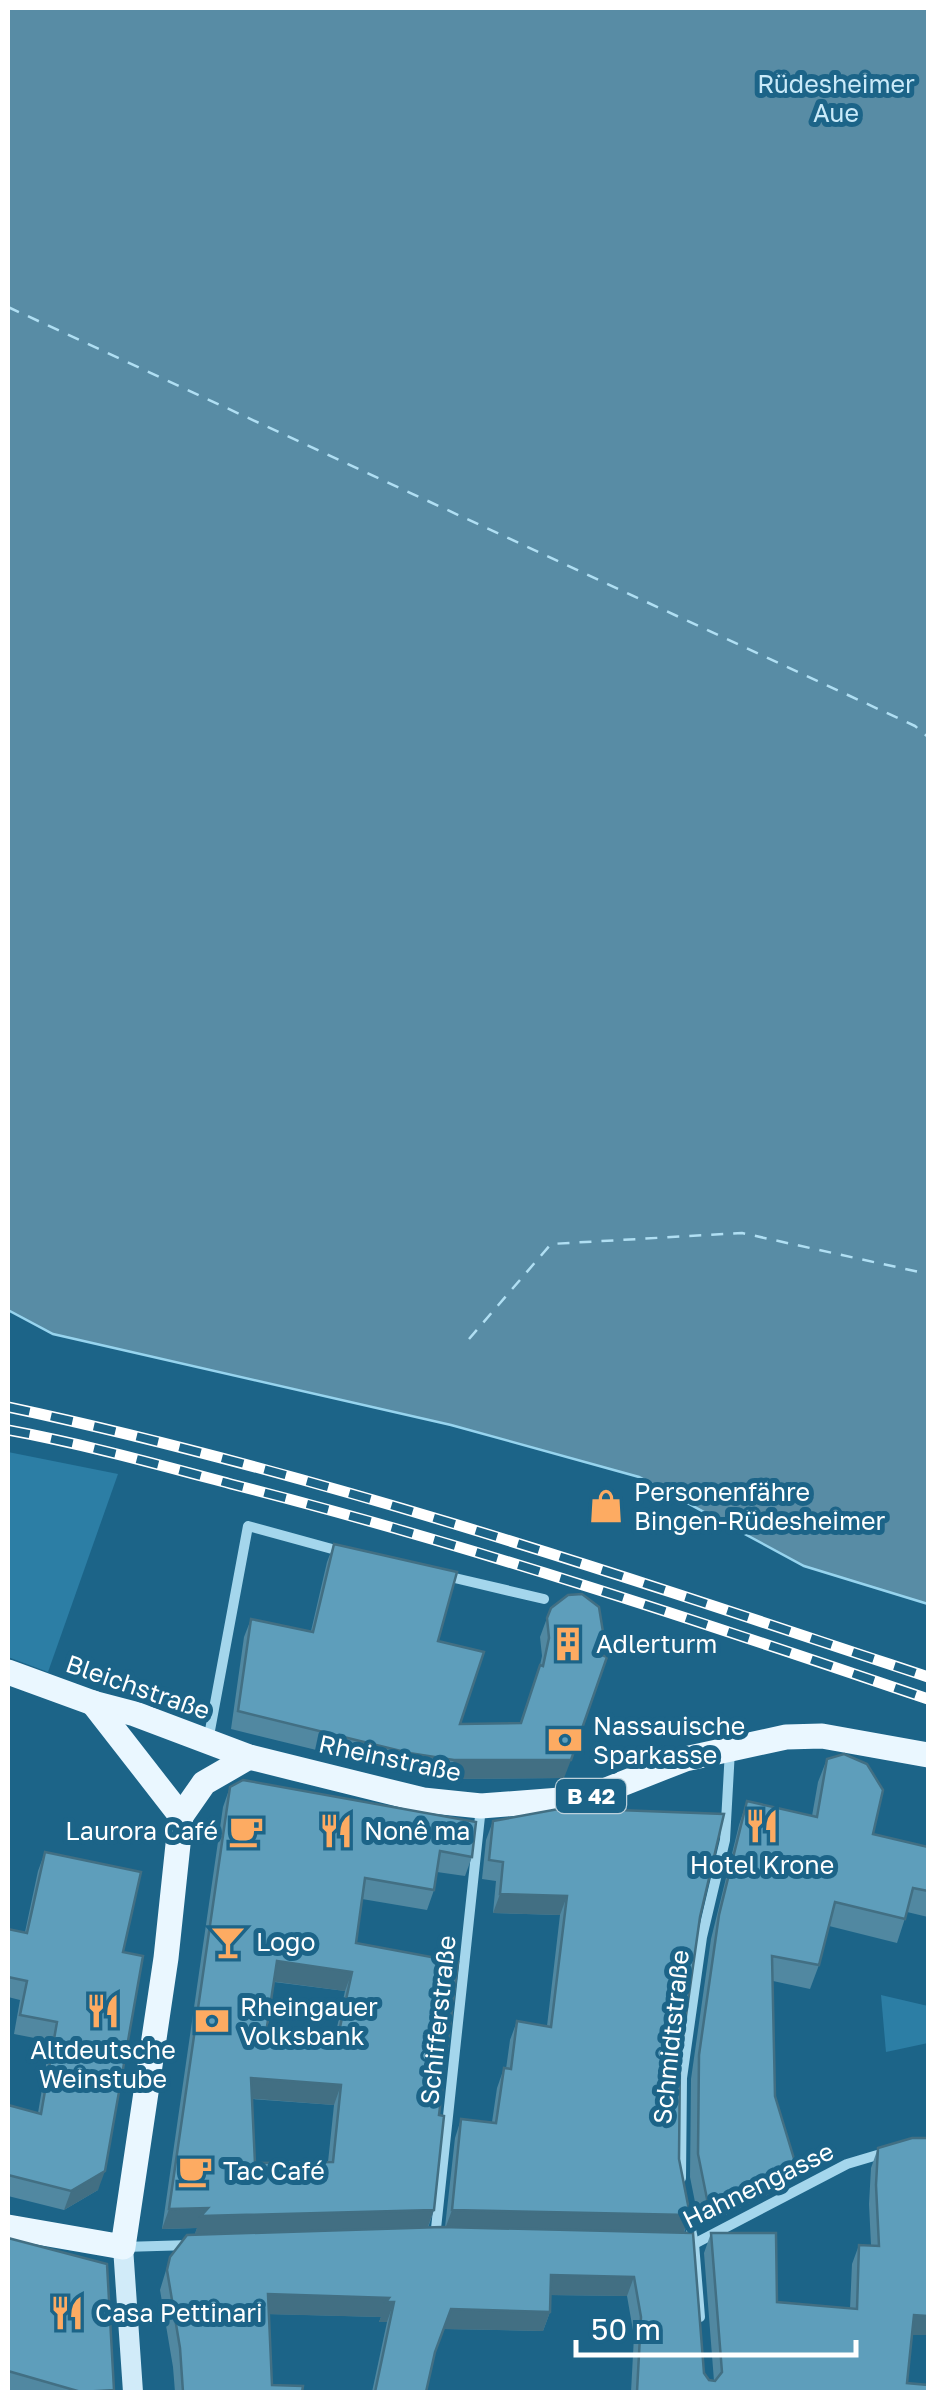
<svg xmlns="http://www.w3.org/2000/svg" width="936" height="2400" font-family="'Golos Text',sans-serif">
  <style>
    .green { fill: #2c7ea5 }
    .water { fill: #588ca5; stroke: #97d4ee; stroke-width: 2.5 }
    .lines { fill: none; stroke-linecap: round; stroke-linejoin: round }
    .ferry { stroke: #b0dff3; stroke-width: 2.5; stroke-dasharray: 12 10; stroke-linecap: butt }
    .street { stroke: #a4d6ec; stroke-width: 10 }
    .secondary { stroke: #d1ebf9; stroke-width: 20 }
    .primary { stroke: #eaf7ff; stroke-width: 25 }
    .rail-casing { stroke: #fff; stroke-width: 11 }
    .rail { stroke: #1c6488; stroke-width: 8; stroke-dasharray: 22; stroke-linecap: butt }
    .wall { fill: #5188a1; fill-rule: evenodd }
    .shaded-wall { fill: #426f83 }
    .building { fill: #5e9ebb; stroke: #426f83; stroke-width: 2.5; fill-rule: evenodd }
    .labels { text-anchor: middle; stroke-width: 10; stroke-linejoin: round; paint-order: stroke }
    .shield { fill: #1c6488; stroke: #bbd0db; stroke-width: 2.5 }
    .shield-label { font-size: 22px; font-weight: bold; fill: #fff }
    .park-label { font-size: 25px; fill: #caeaf9; stroke: #1c6488 }
    .poi-label { font-size: 25px; fill: #fff; stroke: #1c6488; text-anchor: start }
    .street-label { font-size: 25px; fill: #fff; stroke: #1c6488 }
  </style>
  <rect width="100%" height="100%" fill="#1c6488"/>
  <g class="green">
    <path d="M 8,1452 L 118,1474 L 48,1672 L 8,1657 Z"/>
    <path d="M 881,1995 L 928,2006 L 928,2043 L 886,2052 Z"/>
  </g>
  <path class="water" d="M 8,8 L 928,8 L 928,1604 L 804,1566 L 639,1477 L 451,1425 L 53,1334 L 8,1310 Z"/>
  <g class="lines">
    <g class="ferry">
      <path d="M 8,307 L 915,726 L 928,737"/>
      <path d="M 469,1339 L 551,1244 L 742,1233 L 928,1274"/>
    </g>
    <g class="street">
      <path d="M 442,1575 L 544,1599"/>
      <path d="M 208,1741 L 248,1526 L 343,1552"/>
      <path d="M 681,2178 L 682,2078 L 702,1937 L 725,1840 L 730,1750"/>
      <path d="M 687,2210 L 694,2244 L 700,2317"/>
      <path d="M 435,2238 L 481,1807"/>
      <path d="M 683,2244 L 694,2244 L 847,2164 L 884,2153"/>
      <path d="M 123,2247 L 191,2245"/>
    </g>
    <path class="secondary" d="M 123,2247 L 133,2392"/>
    <g class="primary">
      <path d="M 8,1672 L 93,1703 L 135,1714 L 249,1757 L 423,1800 L 481,1806 L 586,1798 L 685,1759 L 786,1737 L 822,1736 L 928,1755"/>
      <path d="M 181,1816 L 204,1783 L 249,1757"/>
      <path d="M 8,2227 L 123,2247 L 166,1958 L 181,1816 L 93,1703"/>
    </g>
    <g class="rail-casing">
      <g id="rail">
        <path d="M 8,1407 C 322,1474 624,1576 928,1677"/>
        <path d="M 8,1430 C 84,1444 160,1465 235,1485 C 470,1545 699,1621 928,1699"/>
      </g>
    </g>
    <use href="#rail" class="rail"/>
  </g>
  <g class="wall">
    <path d="M 334,1544 L 438,1641 L 460,1724 L 520,1723 L 540,1665 L 542,1656 L 540,1637 L 547,1618 L 564,1778 L 448,1779 L 402,1771 L 231,1729 L 244,1637 L 251,1619 L 311,1631 L 327,1562 Z"/>
    <path d="M 827,1759 L 873,1834 L 928,1847 L 928,1917 L 907,1912 L 897,1943 L 829,1926 L 819,1965 L 810,1989 L 773,1981 L 775,2096 L 786,2186 L 700,2227 L 690,2177 L 691,2079 L 711,1939 L 739,1825 L 747,1801 L 812,1816 L 818,1782 Z"/>
    <path d="M 230,1787 L 472,1857 L 465,1876 L 437,1872 L 434,1890 L 427,1910 L 362,1899 L 356,1943 L 439,2115 L 434,2210 L 428,2228 L 445,2227 L 455,2138 L 461,2119 L 492,2122 L 497,2088 L 504,2068 L 506,2069 L 510,2040 L 517,2021 L 547,2026 L 560,1915 L 493,1913 L 496,1881 L 482,1879 L 486,1840 L 493,1821 L 700,1917 L 680,2058 L 679,2159 L 690,2215 L 684,2233 L 704,2373 L 709,2380 L 714,2381 L 704,2253 L 711,2233 L 777,2302 L 850,2309 L 852,2264 L 859,2245 L 871,2245 L 869,2204 L 871,2168 L 878,2148 L 928,2138 L 928,2335 L 912,2335 L 907,2383 L 928,2392 L 631,2392 L 634,2336 L 627,2296 L 550,2295 L 550,2312 L 543,2331 L 444,2329 L 435,2352 L 426,2392 L 372,2392 L 387,2322 L 379,2322 L 381,2317 L 269,2314 L 272,2385 L 302,2392 L 175,2392 L 173,2367 L 160,2290 L 170,2257 L 195,2234 L 197,2228 L 162,2229 L 223,1807 ZM 274,1982 L 345,1991 L 334,2041 L 266,2033 ZM 252,2099 L 334,2105 L 328,2162 L 255,2163 Z"/>
    <path d="M 45,1852 L 123,1952 L 98,2190 L 64,2210 L 8,2196 L 8,2105 L 38,2113 L 50,2041 L 14,2034 L 20,2000 L 8,1997 L 8,1929 L 25,1932 L 38,1871 Z"/>
    <path d="M 8,2238 L 114,2390 L 113,2392 L 16,2392 L 8,2390 Z"/>
  </g>
  <g class="shaded-wall">
    <path d="M 454,1760 L 571,1760 L 564,1778 L 448,1779 Z"/>
    <path d="M 500,1894 L 567,1896 L 560,1915 L 493,1913 Z"/>
    <path d="M 277,1961 L 352,1972 L 345,1991 L 270,1981 Z"/>
    <path d="M 251,2078 L 341,2085 L 334,2105 L 244,2098 Z"/>
    <path d="M 795,2162 L 786,2186 L 700,2227 L 708,2204 Z"/>
    <path d="M 105,2171 L 98,2190 L 64,2210 L 71,2191 Z"/>
    <path d="M 169,2209 L 434,2210 L 427,2229 L 194,2236 L 197,2228 L 162,2229 Z"/>
    <path d="M 452,2210 L 690,2215 L 683,2234 L 445,2229 Z"/>
    <path d="M 551,2275 L 634,2277 L 627,2296 L 544,2295 Z"/>
    <path d="M 268,2294 L 389,2298 L 394,2302 L 387,2322 L 379,2322 L 381,2317 L 261,2314 Z"/>
    <path d="M 451,2309 L 550,2312 L 543,2331 L 444,2329 Z"/>
    <path d="M 914,2315 L 928,2316 L 928,2335 L 907,2335 Z"/>
  </g>
  <g class="building">
    <path d="M 334,1544 L 457,1572 L 438,1641 L 484,1652 L 460,1724 L 521,1723 L 540,1665 L 543,1666 L 549,1638 L 547,1618 L 551,1608 L 568,1595 L 582,1594 L 599,1607 L 603,1632 L 599,1654 L 607,1657 L 571,1760 L 454,1760 L 409,1753 L 238,1711 L 251,1619 L 313,1632 Z"/>
    <path d="M 844,1754 L 867,1764 L 883,1790 L 873,1834 L 928,1847 L 928,1891 L 913,1888 L 905,1919 L 835,1902 L 819,1965 L 772,1956 L 775,2096 L 795,2162 L 708,2204 L 698,2154 L 699,2055 L 719,1915 L 747,1801 L 817,1817 L 827,1759 Z"/>
    <path d="M 243,1780 L 476,1822 L 472,1857 L 440,1851 L 434,1890 L 365,1878 L 356,1943 L 458,1962 L 439,2115 L 444,2116 L 434,2210 L 201,2216 L 208,2208 L 169,2209 L 230,1787 ZM 277,1961 L 352,1972 L 337,2041 L 266,2033 ZM 251,2078 L 341,2085 L 333,2162 L 255,2163 Z"/>
    <path d="M 564,1808 L 724,1814 L 700,1917 L 680,2058 L 679,2159 L 690,2215 L 452,2210 L 461,2119 L 496,2123 L 504,2068 L 511,2069 L 517,2021 L 551,2027 L 567,1896 L 500,1894 L 503,1862 L 489,1860 L 493,1821 Z"/>
    <path d="M 45,1852 L 141,1872 L 123,1952 L 143,1956 L 105,2171 L 71,2191 L 8,2175 L 8,2105 L 41,2114 L 57,2022 L 20,2015 L 27,1981 L 8,1977 L 8,1929 L 27,1933 Z"/>
    <path d="M 912,2138 L 928,2138 L 928,2316 L 914,2315 L 907,2383 L 928,2385 L 928,2392 L 637,2392 L 641,2317 L 634,2277 L 551,2275 L 550,2312 L 451,2309 L 435,2352 L 426,2392 L 375,2392 L 394,2302 L 386,2302 L 389,2298 L 268,2294 L 272,2385 L 303,2386 L 302,2392 L 183,2392 L 180,2348 L 167,2270 L 170,2257 L 187,2235 L 442,2227 L 693,2233 L 704,2373 L 709,2380 L 715,2381 L 722,2372 L 711,2233 L 776,2233 L 777,2302 L 857,2309 L 859,2245 L 879,2246 L 876,2185 L 878,2148 Z"/>
    <path d="M 8,2238 L 107,2264 L 114,2390 L 81,2392 L 8,2371 Z"/>
  </g>
  <defs>
    <g id="shop-bare" transform="scale(2.7)"><path d="M-5-2.5h2.3a2.7 3.5 0 0 1 5.4 0H5L5.5 6h-11ZM-1.5-2.5h3a1.5 2.3 0 0 0-3 0Z" fill="#fdab62" stroke="#1c6488" stroke-width="2.5" paint-order="stroke"/></g>
    <g id="building-bare" transform="scale(2.7)"><path d="M-4-6H4V6H1V3H-1V6H-4ZM-2.5-4.3h1.7v1.8h-1.7ZM.8-4.3h1.7v1.8H.8ZM-2.5-1h1.7V.8h-1.7ZM.8-1h1.7V.8H.8Z" fill="#fdab62" stroke="#1c6488" stroke-width="2.5" paint-order="stroke"/></g>
    <g id="bank-bare" transform="scale(2.7)"><path d="M-6-4H6V4H-6ZM0-2.3a2.3 2.3 0 1 0 0 4.6a2.3 2.3 0 1 0 0-4.6Z" fill="#fdab62" stroke="#1c6488" stroke-width="2.5" paint-order="stroke"/></g>
    <g id="restaurant-bare" transform="scale(2.7)"><path d="M-5-6h1v4h1v-4h1v4h1v-4h1v5L-1.5 .5V6h-2V.5L-5-1ZM5-6V6H3V1.5H1.5Q1.5-4 5-6Z" fill="#fdab62" stroke="#1c6488" stroke-width="2.5" paint-order="stroke"/></g>
    <g id="cafe-bare" transform="scale(2.7)"><path d="M-5.5-4.5H6V0H3Q3 3.5 0 3.5H-2.5Q-5.5 3.5-5.5 0ZM3-3.2v2h1.7v-2ZM-6 4.5H4V6H-6Z" fill="#fdab62" stroke="#1c6488" stroke-width="2.5" paint-order="stroke"/></g>
    <g id="bar-bare" transform="scale(2.7)"><path d="M-6-5H6L.8 .8V4.5H3.5V6h-7V4.5H-.8V.8Z" fill="#fdab62" stroke="#1c6488" stroke-width="2.5" paint-order="stroke"/></g>
  </defs>
  <g fill-rule="evenodd">
    <use href="#shop-bare" x="606" y="1506"/>
    <use href="#building-bare" x="568" y="1644"/>
    <use href="#bank-bare" x="565" y="1740"/>
    <use href="#restaurant-bare" x="762" y="1826"/>
    <use href="#cafe-bare" x="246" y="1831"/>
    <use href="#restaurant-bare" x="336" y="1831"/>
    <use href="#bar-bare" x="228" y="1942"/>
    <use href="#restaurant-bare" x="103" y="2011"/>
    <use href="#bank-bare" x="212" y="2021"/>
    <use href="#cafe-bare" x="195" y="2171"/>
    <use href="#restaurant-bare" x="67" y="2313"/>
  </g>
  <g class="labels">
    <rect class="shield" x="556" y="1779" width="70" height="34" rx="8"/>
    <g class="shield-label">
      <text x="591" y="1804">B 42</text>
    </g>
    <g class="park-label">
      <text x="836" y="93">Rüdesheimer<tspan x="836" dy="29">Aue</tspan></text>
    </g>
    <g class="poi-label">
      <text x="634" y="1501">Personenfähre<tspan x="634" dy="29">Bingen-Rüdesheimer</tspan></text>
      <text x="596" y="1653">Adlerturm</text>
      <text x="593" y="1735">Nassauische<tspan x="593" dy="29">Sparkasse</tspan></text>
      <text x="218" y="1840" text-anchor="end">Laurora Café</text>
      <text x="364" y="1840">Nonê ma</text>
      <text x="762" y="1874" text-anchor="middle">Hotel Krone</text>
      <text x="256" y="1951">Logo</text>
      <text x="240" y="2016">Rheingauer<tspan x="240" dy="29">Volksbank</tspan></text>
      <text x="103" y="2059" text-anchor="middle">Altdeutsche<tspan x="103" dy="29">Weinstube</tspan></text>
      <text x="223" y="2180">Tac Café</text>
      <text x="95" y="2322">Casa Pettinari</text>
    </g>
    <g class="street-label">
      <text transform="translate(138 1687) rotate(19)" y="9">Bleichstraße</text>
      <text transform="translate(390 1758) rotate(12)" y="9">Rheinstraße</text>
      <text transform="translate(438 2020) rotate(-84)" y="9">Schifferstraße</text>
      <text transform="translate(671 2037) rotate(-84)" y="9">Schmidtstraße</text>
      <text transform="translate(758 2185) rotate(-26)" y="9">Hahnengasse</text>
    </g>
  </g>
  <rect width="936" height="2400" fill="none" stroke="#ffffff" stroke-width="20"/>
  <path d="M576 2340v15h280v-15" fill="none" stroke="#ffffff" stroke-width="5"/>
  <text x="591" y="2340" font-size="30" fill="#ffffff" stroke="#1c6488" stroke-width="8" paint-order="stroke">50 m</text>
</svg>
